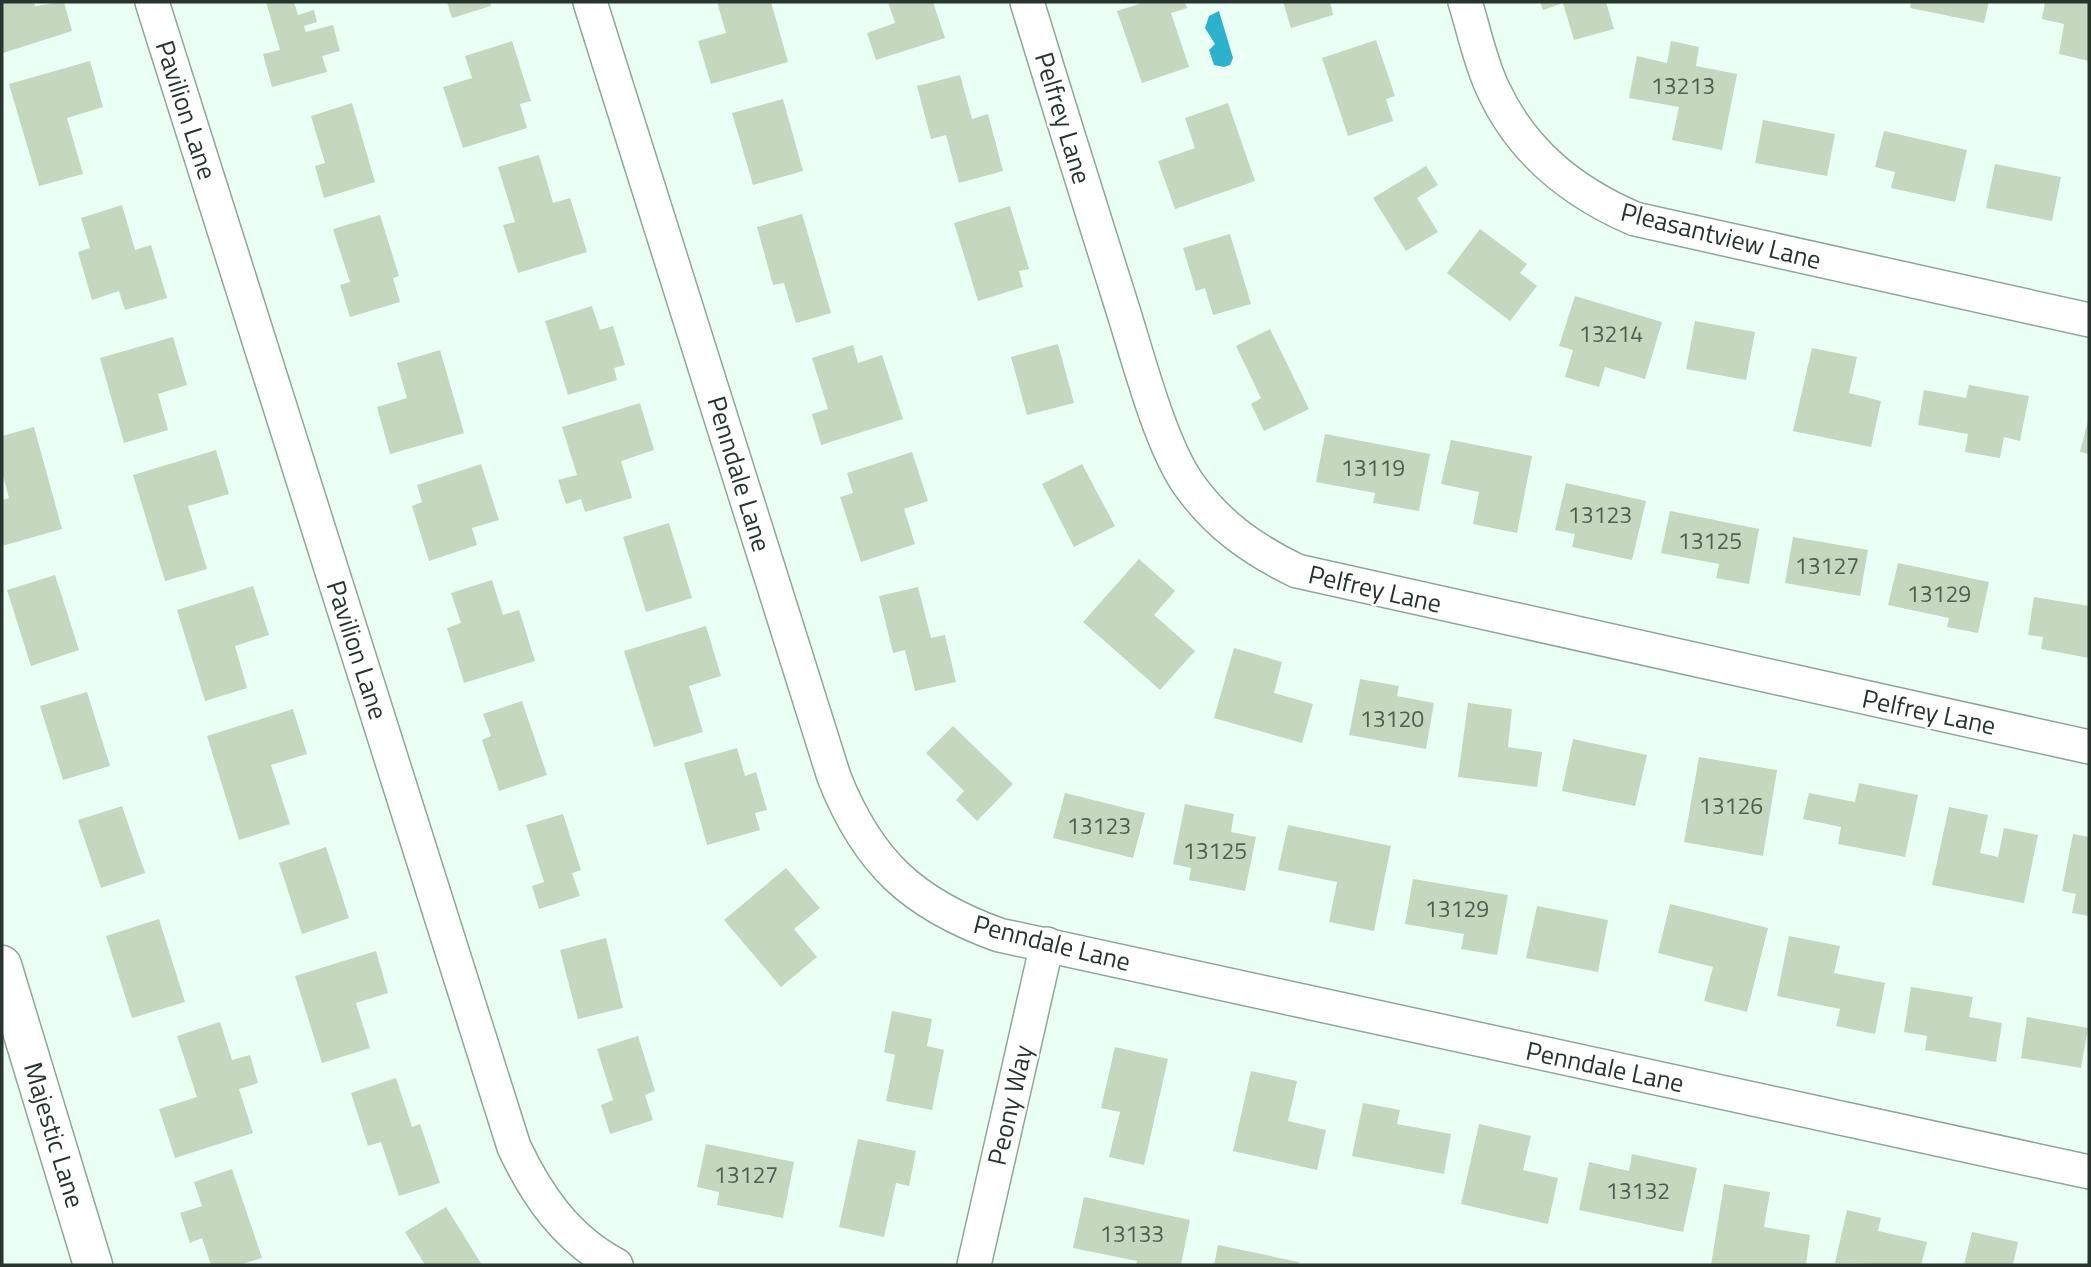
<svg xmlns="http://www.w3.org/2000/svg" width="2091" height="1267" font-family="'Titillium Web',sans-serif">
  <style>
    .water { fill: #2db2ce }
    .building { fill: #c5d7be }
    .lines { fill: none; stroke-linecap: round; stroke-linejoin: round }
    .minor-casing { stroke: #8aa899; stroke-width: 36 }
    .tertiary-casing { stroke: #8aa899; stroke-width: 41 }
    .minor { stroke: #fff; stroke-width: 33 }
    .tertiary { stroke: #fff; stroke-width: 38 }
    .labels { text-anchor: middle; stroke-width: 5; stroke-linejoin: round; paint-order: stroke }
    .number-label { font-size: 23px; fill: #4f5e52 }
    .street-label { font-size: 26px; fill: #28352e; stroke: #fff }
  </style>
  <rect width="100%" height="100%" fill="#ebfff5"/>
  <path class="water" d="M 1219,11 L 1233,58 L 1230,65 L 1224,67 L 1214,65 L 1209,50 L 1215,44 L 1205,28 L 1209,16 Z"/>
  <g class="building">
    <path d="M 2,2 L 34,2 L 35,6 L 64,2 L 72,31 L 3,53 Z"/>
    <path d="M 266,2 L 294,2 L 298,15 L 314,10 L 317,22 L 304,26 L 306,32 L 333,25 L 340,51 L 322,56 L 327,72 L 272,87 L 263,54 L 280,50 Z"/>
    <path d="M 447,2 L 490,2 L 491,6 L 452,18 Z"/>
    <path d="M 717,2 L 771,2 L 788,62 L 711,84 L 698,41 L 726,33 Z"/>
    <path d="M 888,2 L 933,2 L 945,38 L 876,60 L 867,33 L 895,23 Z"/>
    <path d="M 1145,2 L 1185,2 L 1187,8 L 1171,13 L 1189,67 L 1142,83 L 1117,11 Z"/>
    <path d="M 1283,2 L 1330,2 L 1333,15 L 1291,28 Z"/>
    <path d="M 1540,2 L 1606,2 L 1614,29 L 1574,40 L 1563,3 L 1543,10 Z"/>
    <path d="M 1911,2 L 1989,2 L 1984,23 L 1910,8 Z"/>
    <path d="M 2045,2 L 2089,2 L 2089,61 L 2059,54 L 2064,24 L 2042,19 Z"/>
    <path d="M 1376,40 L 1395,96 L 1386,99 L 1393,121 L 1348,136 L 1322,58 Z"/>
    <path d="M 512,41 L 531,101 L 520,104 L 527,128 L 463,148 L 443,87 L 472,78 L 465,56 Z"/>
    <path d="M 1671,41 L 1699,47 L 1696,66 L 1737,74 L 1722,150 L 1672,140 L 1679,107 L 1629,98 L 1637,56 L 1667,63 Z"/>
    <path d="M 90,61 L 103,107 L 67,118 L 83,174 L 39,186 L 9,84 Z"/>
    <path d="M 960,75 L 972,119 L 988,114 L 1003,171 L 959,183 L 946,135 L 931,139 L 917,86 Z"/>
    <path d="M 783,99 L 803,171 L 753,185 L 732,113 Z"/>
    <path d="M 352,103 L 375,182 L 324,198 L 315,166 L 325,163 L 311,116 Z"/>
    <path d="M 1228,103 L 1255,181 L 1175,209 L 1158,161 L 1195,148 L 1185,118 Z"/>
    <path d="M 1763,120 L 1835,134 L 1827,176 L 1755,163 Z"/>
    <path d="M 1884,131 L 1967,150 L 1955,202 L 1891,188 L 1895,172 L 1875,167 Z"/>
    <path d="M 539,155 L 553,203 L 570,198 L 587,252 L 518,273 L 503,225 L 515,222 L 498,167 Z"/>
    <path d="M 1995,164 L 2061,177 L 2052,221 L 1986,208 Z"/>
    <path d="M 1426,166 L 1438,185 L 1417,198 L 1438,232 L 1406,251 L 1373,198 Z"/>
    <path d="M 122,205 L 135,250 L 151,245 L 167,298 L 125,310 L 119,291 L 92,300 L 78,252 L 90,248 L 81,218 Z"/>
    <path d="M 1010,206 L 1029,269 L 1019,271 L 1023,287 L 978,301 L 954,223 Z"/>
    <path d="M 802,214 L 831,313 L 796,323 L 784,283 L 773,285 L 757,227 Z"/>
    <path d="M 380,215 L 399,276 L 393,278 L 400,302 L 350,317 L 340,285 L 350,282 L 333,229 Z"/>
    <path d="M 1480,229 L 1527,264 L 1520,273 L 1537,286 L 1510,321 L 1447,273 Z"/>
    <path d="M 1230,234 L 1251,304 L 1213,315 L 1205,288 L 1196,291 L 1183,248 Z"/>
    <path d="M 1575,296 L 1662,322 L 1645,379 L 1605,367 L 1599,387 L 1565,377 L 1573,350 L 1559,346 Z"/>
    <path d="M 592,306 L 600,330 L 613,326 L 625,365 L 614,368 L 617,380 L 568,395 L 545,321 Z"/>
    <path d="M 1695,321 L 1755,332 L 1746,380 L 1686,369 Z"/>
    <path d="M 1270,329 L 1309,409 L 1264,431 L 1251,404 L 1261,398 L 1236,346 Z"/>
    <path d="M 173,337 L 187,385 L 158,394 L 168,430 L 124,443 L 100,358 Z"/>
    <path d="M 1058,344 L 1074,403 L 1027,415 L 1011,357 Z"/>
    <path d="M 853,345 L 858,363 L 882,355 L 903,419 L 821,445 L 812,414 L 828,409 L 812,358 Z"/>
    <path d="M 1812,348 L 1857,357 L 1849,393 L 1881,401 L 1871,447 L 1793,431 Z"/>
    <path d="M 440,350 L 464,433 L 390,454 L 377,407 L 407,398 L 397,363 Z"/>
    <path d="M 1969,385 L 2029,396 L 2020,441 L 2004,437 L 2000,458 L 1965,452 L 1968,434 L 1918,425 L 1924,390 L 1966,398 Z"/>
    <path d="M 640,403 L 654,450 L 621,461 L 632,498 L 585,512 L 581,499 L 566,504 L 558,480 L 577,475 L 562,427 Z"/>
    <path d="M 2089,417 L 2089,454 L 2080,452 Z"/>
    <path d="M 34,427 L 62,529 L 2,546 L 2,500 L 9,498 L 2,472 L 2,436 Z"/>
    <path d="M 1325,434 L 1430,454 L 1419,511 L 1373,503 L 1375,493 L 1316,482 Z"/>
    <path d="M 1451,440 L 1532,456 L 1517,533 L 1473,524 L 1479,492 L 1441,484 Z"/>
    <path d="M 216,450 L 229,494 L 188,506 L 207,569 L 165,581 L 133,475 Z"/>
    <path d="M 912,452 L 928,501 L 904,509 L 915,544 L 861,562 L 840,497 L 853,493 L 847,473 Z"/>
    <path d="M 481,464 L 499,520 L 472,528 L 477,545 L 429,561 L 412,506 L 422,502 L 417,485 Z"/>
    <path d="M 1082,464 L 1115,526 L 1074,547 L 1042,484 Z"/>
    <path d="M 1566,483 L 1646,501 L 1632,560 L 1572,547 L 1575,534 L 1555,530 Z"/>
    <path d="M 1670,511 L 1759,529 L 1749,584 L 1716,578 L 1719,564 L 1661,553 Z"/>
    <path d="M 669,523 L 692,598 L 646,612 L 623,537 Z"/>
    <path d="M 1793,537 L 1868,550 L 1860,596 L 1785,583 Z"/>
    <path d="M 1139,559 L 1175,591 L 1154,615 L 1195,651 L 1160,690 L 1083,622 Z"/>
    <path d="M 1898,563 L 1989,582 L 1978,633 L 1947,627 L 1949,618 L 1888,605 Z"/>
    <path d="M 55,575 L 79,650 L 31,666 L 7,590 Z"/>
    <path d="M 492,580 L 503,615 L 519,610 L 535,661 L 464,683 L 447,628 L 461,623 L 451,593 Z"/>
    <path d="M 253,586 L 269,635 L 235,646 L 247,688 L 205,701 L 177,610 Z"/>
    <path d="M 918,587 L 931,638 L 945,635 L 956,682 L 915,691 L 905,650 L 893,653 L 879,596 Z"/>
    <path d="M 2034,597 L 2089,606 L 2089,658 L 2041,649 L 2043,637 L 2028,635 Z"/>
    <path d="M 706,626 L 721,676 L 689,686 L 703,732 L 654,747 L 624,651 Z"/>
    <path d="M 1234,648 L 1282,662 L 1274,693 L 1313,704 L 1302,743 L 1214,718 Z"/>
    <path d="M 1360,679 L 1399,686 L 1397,696 L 1434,703 L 1426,749 L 1349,735 Z"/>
    <path d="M 87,692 L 110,766 L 63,780 L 40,706 Z"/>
    <path d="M 522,701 L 547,775 L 499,791 L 482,740 L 491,736 L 483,714 Z"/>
    <path d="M 1468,703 L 1512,709 L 1508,747 L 1542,752 L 1537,787 L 1458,777 Z"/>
    <path d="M 293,709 L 307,754 L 271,765 L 290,824 L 239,840 L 207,736 Z"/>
    <path d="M 953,726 L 1013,784 L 977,821 L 956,800 L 964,791 L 926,753 Z"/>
    <path d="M 1573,739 L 1647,755 L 1635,806 L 1562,791 Z"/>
    <path d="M 737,748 L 745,776 L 756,772 L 767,810 L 755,813 L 760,830 L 707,845 L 684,763 Z"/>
    <path d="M 1699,757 L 1777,770 L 1763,856 L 1684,842 Z"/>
    <path d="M 1859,783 L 1918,795 L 1905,857 L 1838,844 L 1841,827 L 1803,819 L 1809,793 L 1855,802 Z"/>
    <path d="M 1065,793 L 1145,813 L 1133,858 L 1053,838 Z"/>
    <path d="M 1185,804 L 1234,814 L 1231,832 L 1256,837 L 1245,891 L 1189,880 L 1191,868 L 1173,864 Z"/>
    <path d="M 122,806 L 145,873 L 101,888 L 78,820 Z"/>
    <path d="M 1949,807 L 1988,815 L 1980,853 L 1998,857 L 2004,828 L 2038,835 L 2024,903 L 1932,885 Z"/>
    <path d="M 563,814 L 581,870 L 572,873 L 580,896 L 539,909 L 532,886 L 544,882 L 526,825 Z"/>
    <path d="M 1288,825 L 1391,846 L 1374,931 L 1329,922 L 1337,882 L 1278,870 Z"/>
    <path d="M 2073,834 L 2089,837 L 2089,916 L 2072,913 L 2076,894 L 2062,891 Z"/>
    <path d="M 326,847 L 349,918 L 302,934 L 279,863 Z"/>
    <path d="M 786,868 L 820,908 L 794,929 L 817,957 L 781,987 L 724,920 Z"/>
    <path d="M 1413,879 L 1508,895 L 1497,955 L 1461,949 L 1464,934 L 1405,924 Z"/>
    <path d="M 1670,904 L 1768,928 L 1747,1012 L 1704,1001 L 1713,967 L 1658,953 Z"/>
    <path d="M 1537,906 L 1608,920 L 1598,972 L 1526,958 Z"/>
    <path d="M 159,919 L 185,1002 L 132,1018 L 106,936 Z"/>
    <path d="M 1789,936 L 1840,946 L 1834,973 L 1885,983 L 1875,1034 L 1836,1026 L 1840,1009 L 1777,996 Z"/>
    <path d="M 606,938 L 623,1008 L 578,1019 L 560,950 Z"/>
    <path d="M 376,951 L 388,993 L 356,1003 L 370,1048 L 322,1063 L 295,976 Z"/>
    <path d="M 1911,987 L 1973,997 L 1969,1017 L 2002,1023 L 1996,1062 L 1925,1050 L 1927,1036 L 1904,1032 Z"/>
    <path d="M 892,1011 L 932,1019 L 927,1046 L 944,1050 L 932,1110 L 886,1101 L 895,1055 L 884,1052 Z"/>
    <path d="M 2027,1017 L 2088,1028 L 2081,1068 L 2021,1058 Z"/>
    <path d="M 220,1022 L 232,1060 L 250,1055 L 258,1083 L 239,1089 L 253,1133 L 175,1158 L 159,1109 L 197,1097 L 177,1036 Z"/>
    <path d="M 638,1036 L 655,1091 L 645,1095 L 653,1120 L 610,1134 L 601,1105 L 613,1100 L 597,1049 Z"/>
    <path d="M 1115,1047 L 1168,1059 L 1144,1165 L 1109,1157 L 1120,1112 L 1101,1108 Z"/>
    <path d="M 1251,1071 L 1297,1081 L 1288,1121 L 1326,1130 L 1317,1170 L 1233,1151 Z"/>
    <path d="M 396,1078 L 412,1127 L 420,1124 L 440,1183 L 399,1196 L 381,1142 L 368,1146 L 351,1093 Z"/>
    <path d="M 1363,1103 L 1400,1110 L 1397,1124 L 1451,1134 L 1444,1174 L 1352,1156 Z"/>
    <path d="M 1479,1124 L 1531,1136 L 1523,1170 L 1558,1178 L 1548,1224 L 1461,1204 Z"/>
    <path d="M 858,1139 L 916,1151 L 909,1186 L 896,1183 L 884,1237 L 839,1227 Z"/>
    <path d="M 706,1144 L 794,1162 L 783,1218 L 717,1205 L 719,1192 L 697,1187 Z"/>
    <path d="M 1632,1154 L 1697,1168 L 1683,1232 L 1579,1210 L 1589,1162 L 1629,1171 Z"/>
    <path d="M 232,1169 L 262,1258 L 239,1265 L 211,1265 L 202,1238 L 190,1243 L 180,1213 L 202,1206 L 194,1182 Z"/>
    <path d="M 1724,1184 L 1770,1192 L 1764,1227 L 1810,1235 L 1806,1265 L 1711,1265 Z"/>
    <path d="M 1084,1197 L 1190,1220 L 1181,1265 L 1136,1265 L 1137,1261 L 1073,1248 Z"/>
    <path d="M 446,1207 L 482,1265 L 425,1265 L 405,1232 Z"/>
    <path d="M 1847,1210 L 1881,1218 L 1878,1231 L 1927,1242 L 1921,1265 L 1835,1263 Z"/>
    <path d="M 1972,1232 L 2018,1242 L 2013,1265 L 1964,1265 Z"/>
    <path d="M 1218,1245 L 1299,1262 L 1298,1265 L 1214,1265 Z"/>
  </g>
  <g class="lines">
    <g class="minor-casing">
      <g id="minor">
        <path d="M 152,2 L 514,1147 C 537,1196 567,1239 616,1265"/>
        <path d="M 590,2 L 834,777 C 868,863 913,904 999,935 L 2089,1172"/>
        <path d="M 1027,2 C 1058,104 1090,205 1122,307 C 1138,357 1159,440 1187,482 C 1216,524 1253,550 1297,571 L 2089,747"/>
        <path d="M 1465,2 C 1474,30 1480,62 1493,89 C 1522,152 1572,192 1635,219 L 2089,320"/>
        <path d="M 974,1265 L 1047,944"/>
      </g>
    </g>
    <g class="tertiary-casing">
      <path id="tertiary" d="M 2,965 L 93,1265"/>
    </g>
    <use href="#minor" class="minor"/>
    <use href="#tertiary" class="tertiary"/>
  </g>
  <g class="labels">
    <g class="number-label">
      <text x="1683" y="94">13213</text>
      <text x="1611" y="342">13214</text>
      <text x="1373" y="476">13119</text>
      <text x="1600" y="523">13123</text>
      <text x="1710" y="549">13125</text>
      <text x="1827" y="574">13127</text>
      <text x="1939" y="602">13129</text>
      <text x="1392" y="727">13120</text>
      <text x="1731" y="814">13126</text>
      <text x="1099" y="834">13123</text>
      <text x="1215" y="859">13125</text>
      <text x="1457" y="917">13129</text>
      <text x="746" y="1183">13127</text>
      <text x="1638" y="1199">13132</text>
      <text x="1132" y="1242">13133</text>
    </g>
    <g class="street-label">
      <text transform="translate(186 110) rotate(72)" y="9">Pavilion Lane</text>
      <text transform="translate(1063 118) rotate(73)" y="9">Pelfrey Lane</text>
      <text transform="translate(1721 236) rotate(14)" y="9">Pleasantview Lane</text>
      <text transform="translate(739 474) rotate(73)" y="9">Penndale Lane</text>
      <text transform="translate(1375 589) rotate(13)" y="9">Pelfrey Lane</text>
      <text transform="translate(357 650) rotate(72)" y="9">Pavilion Lane</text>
      <text transform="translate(1929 712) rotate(12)" y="9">Pelfrey Lane</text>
      <text transform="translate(1052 943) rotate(14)" y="9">Penndale Lane</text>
      <text transform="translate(1605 1067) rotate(12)" y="9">Penndale Lane</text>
      <text transform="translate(1010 1105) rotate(-77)" y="9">Peony Way</text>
      <text transform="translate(54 1135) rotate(73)" y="9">Majestic Lane</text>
    </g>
  </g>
  <rect width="2091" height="1267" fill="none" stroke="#28352e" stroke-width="7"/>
</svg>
